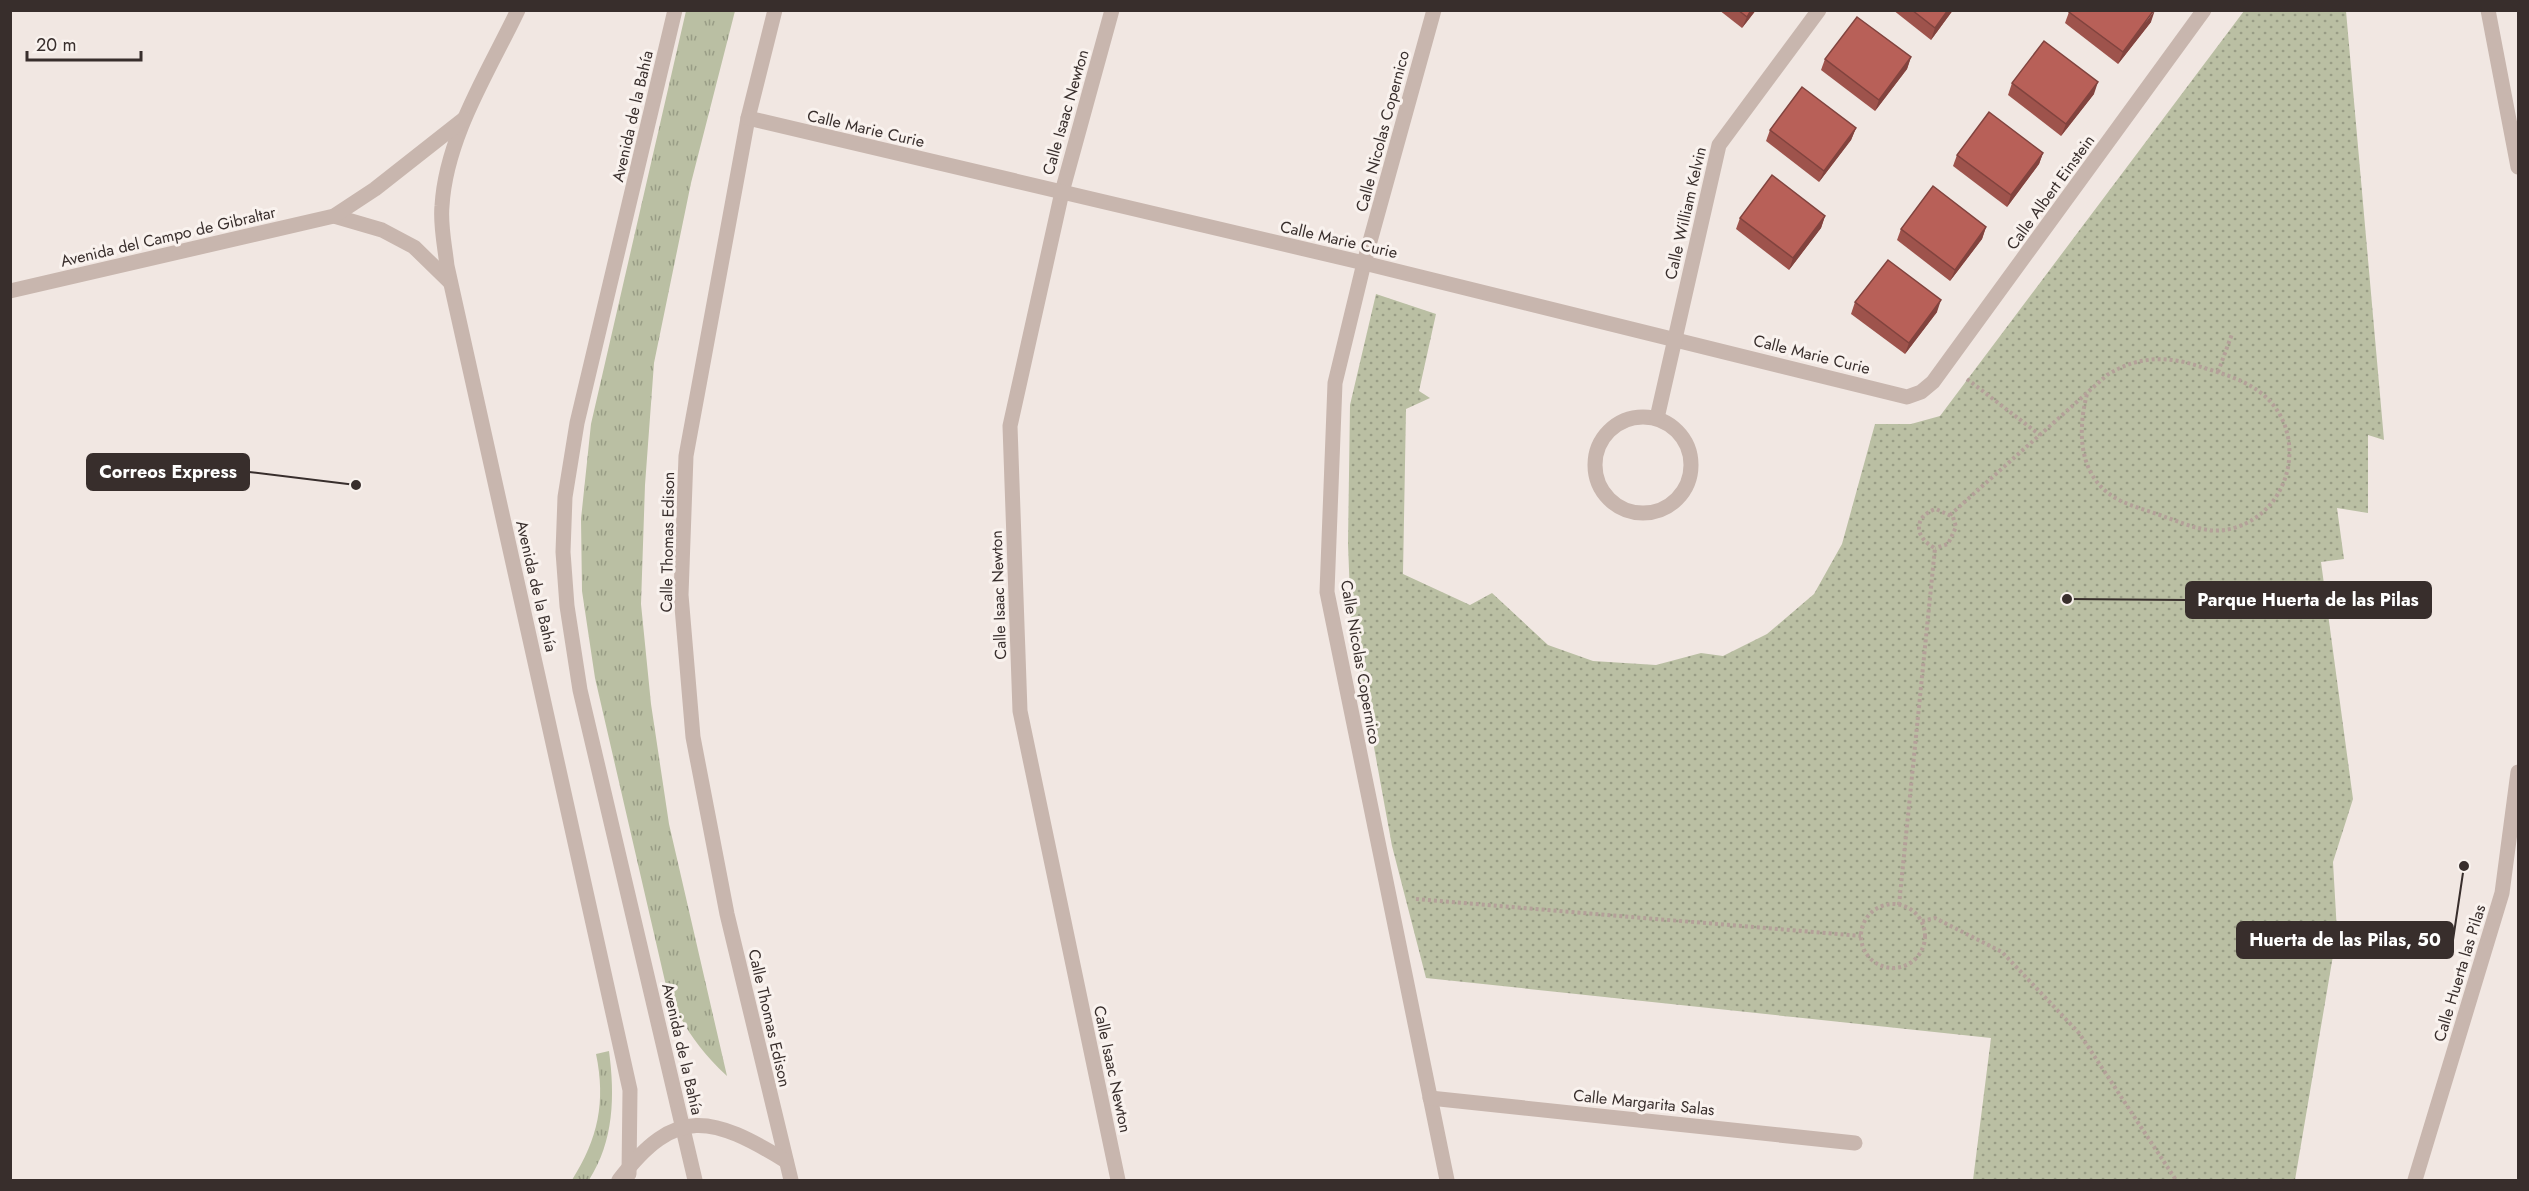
<svg xmlns="http://www.w3.org/2000/svg" width="2529" height="1191" font-family="Jost,sans-serif">
  <style>
    .grass { fill: url(#grass-tufts) }
    .park { fill: url(#park-dots) }
    .lines { fill: none; stroke-linecap: round; stroke-linejoin: round }
    .path { stroke: #b4a099; stroke-width: 4; stroke-dasharray: 3 3; stroke-linecap: butt }
    .minor { stroke: #c8b6ae; stroke-width: 15 }
    .tertiary { stroke: #c8b6ae; stroke-width: 15 }
    .wall { fill: #9e534c }
    .shaded-wall { fill: #81433e }
    .building { fill: #b86058; stroke: #81433e; stroke-width: 1.5 }
    .labels { text-anchor: middle; stroke-width: 6; stroke-linejoin: round; paint-order: stroke }
    .street-label { font-size: 16px; fill: #382e2c; stroke: #f9f2ee }
    .leader { fill: none; stroke: #382e2c; stroke-width: 2 }
    .callout-dot { fill: #382e2c; stroke: #f9f2ee; stroke-width: 2 }
    .callout { fill: #382e2c; stroke: #382e2c; stroke-width: 2 }
    .callout-label { font-size: 18px; text-anchor: middle; font-weight: bold; fill: #fff }
  </style>
  <defs>
    <pattern id="grass-tufts" width="24" height="20" patternUnits="userSpaceOnUse" patternTransform="scale(1.5)"><rect width="24" height="20" fill="#babfa3"/><path d="M3 7l-1-3M5 7V3M7 7l1-3M15 17l-1-3M17 17v-4M19 17l1-3" fill="none" stroke="#989c85"/></pattern>
    <pattern id="park-dots" width="8" height="8" patternUnits="userSpaceOnUse" patternTransform="scale(1.5)"><rect width="8" height="8" fill="#babfa3"/><path d="M2 2h.1M6 6h.1" fill="none" stroke="#989c85" stroke-width="1.8" stroke-linecap="round"/></pattern>
  </defs>
  <rect width="100%" height="100%" fill="#f1e7e2"/>
  <g class="grass">
    <path d="M 686,11 L 735,11 L 691,183 L 654,363 L 645,485 L 641,604 L 651,704 L 669,824 L 727,1076 C 697,1048 684,1027 667,990 L 595,678 L 582,591 L 581,519 L 591,424 Z"/>
    <path d="M 609,1051 C 615,1096 614,1141 589,1180 L 572,1180 C 598,1139 606,1102 596,1054 Z"/>
  </g>
  <path class="park" d="M 2244,11 L 2346,11 L 2384,440 L 2368,435 L 2368,513 L 2337,508 L 2344,559 L 2321,562 L 2353,799 L 2333,862 L 2337,932 L 2295,1180 L 1973,1180 L 1991,1038 L 1426,978 L 1392,846 L 1351,621 L 1348,544 L 1350,405 L 1376,294 L 1436,314 L 1419,391 L 1430,398 L 1406,409 L 1403,574 L 1470,605 L 1492,593 L 1548,645 L 1593,661 L 1656,665 L 1701,653 L 1723,656 L 1767,634 L 1814,594 L 1842,544 L 1875,424 L 1911,424 L 1940,416 Z"/>
  <g class="lines">
    <g class="path">
      <path d="M 2218,372 L 2232,334"/>
      <path d="M 1967,379 L 2040,435"/>
      <path d="M 1950,515 L 2107,375 C 2136,357 2165,355 2198,366 C 2217,372 2240,378 2257,390 C 2310,426 2295,510 2234,528 C 2211,535 2190,526 2168,518 C 2153,512 2136,508 2121,501 C 2078,480 2077,433 2087,394"/>
      <path d="M 1416,899 L 1861,936"/>
      <circle cx="1893" cy="936" r="32"/>
      <path d="M 1899,905 L 1935,548 C 1914,538 1913,516 1936,509 L 1953,517 L 1956,527 L 1948,544 L 1935,548"/>
      <path d="M 1922,921 L 1935,918 L 2002,952 L 2079,1033 L 2176,1180"/>
    </g>
    <g class="minor">
      <path d="M 518,10 C 489,71 446,137 442,206 C 440,225 445,247 447,266 L 630,1090 L 629,1174"/>
      <path d="M 775,10 L 748,118 L 686,456 L 681,595 L 693,737 L 727,914 L 791,1180"/>
      <path d="M 1112,10 L 1062,192 L 1010,426 L 1020,711 L 1118,1180"/>
      <path d="M 1434,10 L 1364,263 L 1335,383 L 1327,592 L 1447,1180"/>
      <path d="M 2488,10 L 2518,167"/>
      <path d="M 748,118 L 1364,263 L 1907,397 L 1921,392 L 1933,382 L 2204,10"/>
      <path d="M 334,216 L 382,230 L 414,247 L 450,282"/>
      <path d="M 10,291 L 334,216 L 375,189 L 464,119"/>
      <circle cx="1643" cy="465" r="48"/>
      <path d="M 1657,418 L 1719,145 L 1819,10"/>
      <path d="M 1430,1098 L 1855,1143"/>
      <path d="M 2415,1180 L 2502,893 L 2518,772"/>
    </g>
    <g class="tertiary">
      <path d="M 675,10 L 577,423 L 565,497 L 563,552 L 567,606 L 580,690 L 695,1180"/>
      <path d="M 619,1180 C 676,1105 712,1116 786,1161"/>
    </g>
  </g>
  <g class="wall">
    <path d="M 1719,10 L 1756,10 L 1742,28 Z"/>
    <path d="M 1893,10 L 1953,10 L 1931,40 Z"/>
    <path d="M 2069,12 L 2151,22 L 2118,64 L 2065,23 Z"/>
    <path d="M 1911,57 L 1907,69 L 1875,111 L 1821,70 L 1825,59 Z"/>
    <path d="M 2012,83 L 2094,94 L 2061,136 L 2008,95 Z"/>
    <path d="M 1856,128 L 1851,140 L 1819,182 L 1766,141 L 1770,130 Z"/>
    <path d="M 2043,153 L 2039,164 L 2007,207 L 1953,166 L 1957,155 Z"/>
    <path d="M 1825,216 L 1821,228 L 1789,270 L 1736,229 L 1740,218 Z"/>
    <path d="M 1986,227 L 1982,239 L 1950,281 L 1897,240 L 1901,229 Z"/>
    <path d="M 1855,302 L 1937,312 L 1905,354 L 1851,314 Z"/>
  </g>
  <g class="shaded-wall">
    <path d="M 1751,10 L 1756,10 L 1742,28 L 1747,17 Z"/>
    <path d="M 1948,10 L 1953,10 L 1931,40 L 1935,28 Z"/>
    <path d="M 2155,10 L 2151,22 L 2118,64 L 2123,52 Z"/>
    <path d="M 1911,57 L 1907,69 L 1875,111 L 1879,100 Z"/>
    <path d="M 2098,82 L 2094,94 L 2061,136 L 2066,124 Z"/>
    <path d="M 1856,128 L 1851,140 L 1819,182 L 1824,171 Z"/>
    <path d="M 2043,153 L 2039,164 L 2007,207 L 2011,195 Z"/>
    <path d="M 1825,216 L 1821,228 L 1789,270 L 1793,258 Z"/>
    <path d="M 1986,227 L 1982,239 L 1950,281 L 1955,270 Z"/>
    <path d="M 1941,300 L 1937,312 L 1905,354 L 1909,343 Z"/>
  </g>
  <g class="building">
    <path d="M 1738,10 L 1751,10 L 1747,17 Z"/>
    <path d="M 1912,10 L 1948,10 L 1935,28 Z"/>
    <path d="M 2070,10 L 2154,10 L 2123,52 L 2069,12 Z"/>
    <path d="M 1857,17 L 1911,57 L 1879,100 L 1825,59 Z"/>
    <path d="M 2044,41 L 2098,82 L 2066,124 L 2012,83 Z"/>
    <path d="M 1802,87 L 1856,128 L 1824,171 L 1770,130 Z"/>
    <path d="M 1989,112 L 2043,153 L 2011,195 L 1957,155 Z"/>
    <path d="M 1772,175 L 1825,216 L 1793,258 L 1740,218 Z"/>
    <path d="M 1933,186 L 1986,227 L 1955,270 L 1901,229 Z"/>
    <path d="M 1888,260 L 1941,300 L 1909,343 L 1855,302 Z"/>
  </g>
  <g class="labels">
    <g class="street-label">
      <text transform="translate(1065 112) rotate(-74)" y="6">Calle Isaac Newton</text>
      <text transform="translate(632 116) rotate(-77)" y="6">Avenida de la Bahía</text>
      <text transform="translate(866 128) rotate(13)" y="6">Calle Marie Curie</text>
      <text transform="translate(1382 131) rotate(-75)" y="6">Calle Nicolas Copernico</text>
      <text transform="translate(2050 192) rotate(-54)" y="6">Calle Albert Einstein</text>
      <text transform="translate(1685 213) rotate(-77)" y="6">Calle William Kelvin</text>
      <text transform="translate(168 236) rotate(-13)" y="6">Avenida del Campo de Gibraltar</text>
      <text transform="translate(1339 239) rotate(13)" y="6">Calle Marie Curie</text>
      <text transform="translate(1812 354) rotate(14)" y="6">Calle Marie Curie</text>
      <text transform="translate(667 542) rotate(-89)" y="6">Calle Thomas Edison</text>
      <text transform="translate(537 586) rotate(77)" y="6">Avenida de la Bahía</text>
      <text transform="translate(998 595) rotate(-92)" y="6">Calle Isaac Newton</text>
      <text transform="translate(1361 662) rotate(80)" y="6">Calle Nicolas Copernico</text>
      <text transform="translate(2459 973) rotate(-73)" y="6">Calle Huerta las Pilas</text>
      <text transform="translate(770 1018) rotate(77)" y="6">Calle Thomas Edison</text>
      <text transform="translate(683 1049) rotate(77)" y="6">Avenida de la Bahía</text>
      <text transform="translate(1113 1069) rotate(78)" y="6">Calle Isaac Newton</text>
      <text transform="translate(1644 1102) rotate(6)" y="6">Calle Margarita Salas</text>
    </g>
  </g>
  <path class="leader" d="M356 485L249 472M2067 599L2186 600M2464 866L2453 940"/>
  <g class="callout-dot">
    <circle cx="356" cy="485" r="6"/>
    <circle cx="2067" cy="599" r="6"/>
    <circle cx="2464" cy="866" r="6"/>
  </g>
  <g class="callout">
    <rect x="87" y="454" width="162" height="36" rx="6"/>
    <rect x="2186" y="582" width="245" height="36" rx="6"/>
    <rect x="2237" y="922" width="216" height="36" rx="6"/>
  </g>
  <g class="callout-label">
    <text x="168" y="478">Correos Express</text>
    <text x="2308" y="606">Parque Huerta de las Pilas</text>
    <text x="2345" y="946">Huerta de las Pilas, 50</text>
  </g>
  <rect width="2529" height="1191" fill="none" stroke="#382e2c" stroke-width="24"/>
  <path d="M27 51v9h114v-9" fill="none" stroke="#382e2c" stroke-width="3"/>
  <text x="36" y="51" font-size="18" fill="#382e2c" stroke="#f9f2ee" stroke-width="4.5" paint-order="stroke">20 m</text>
</svg>
